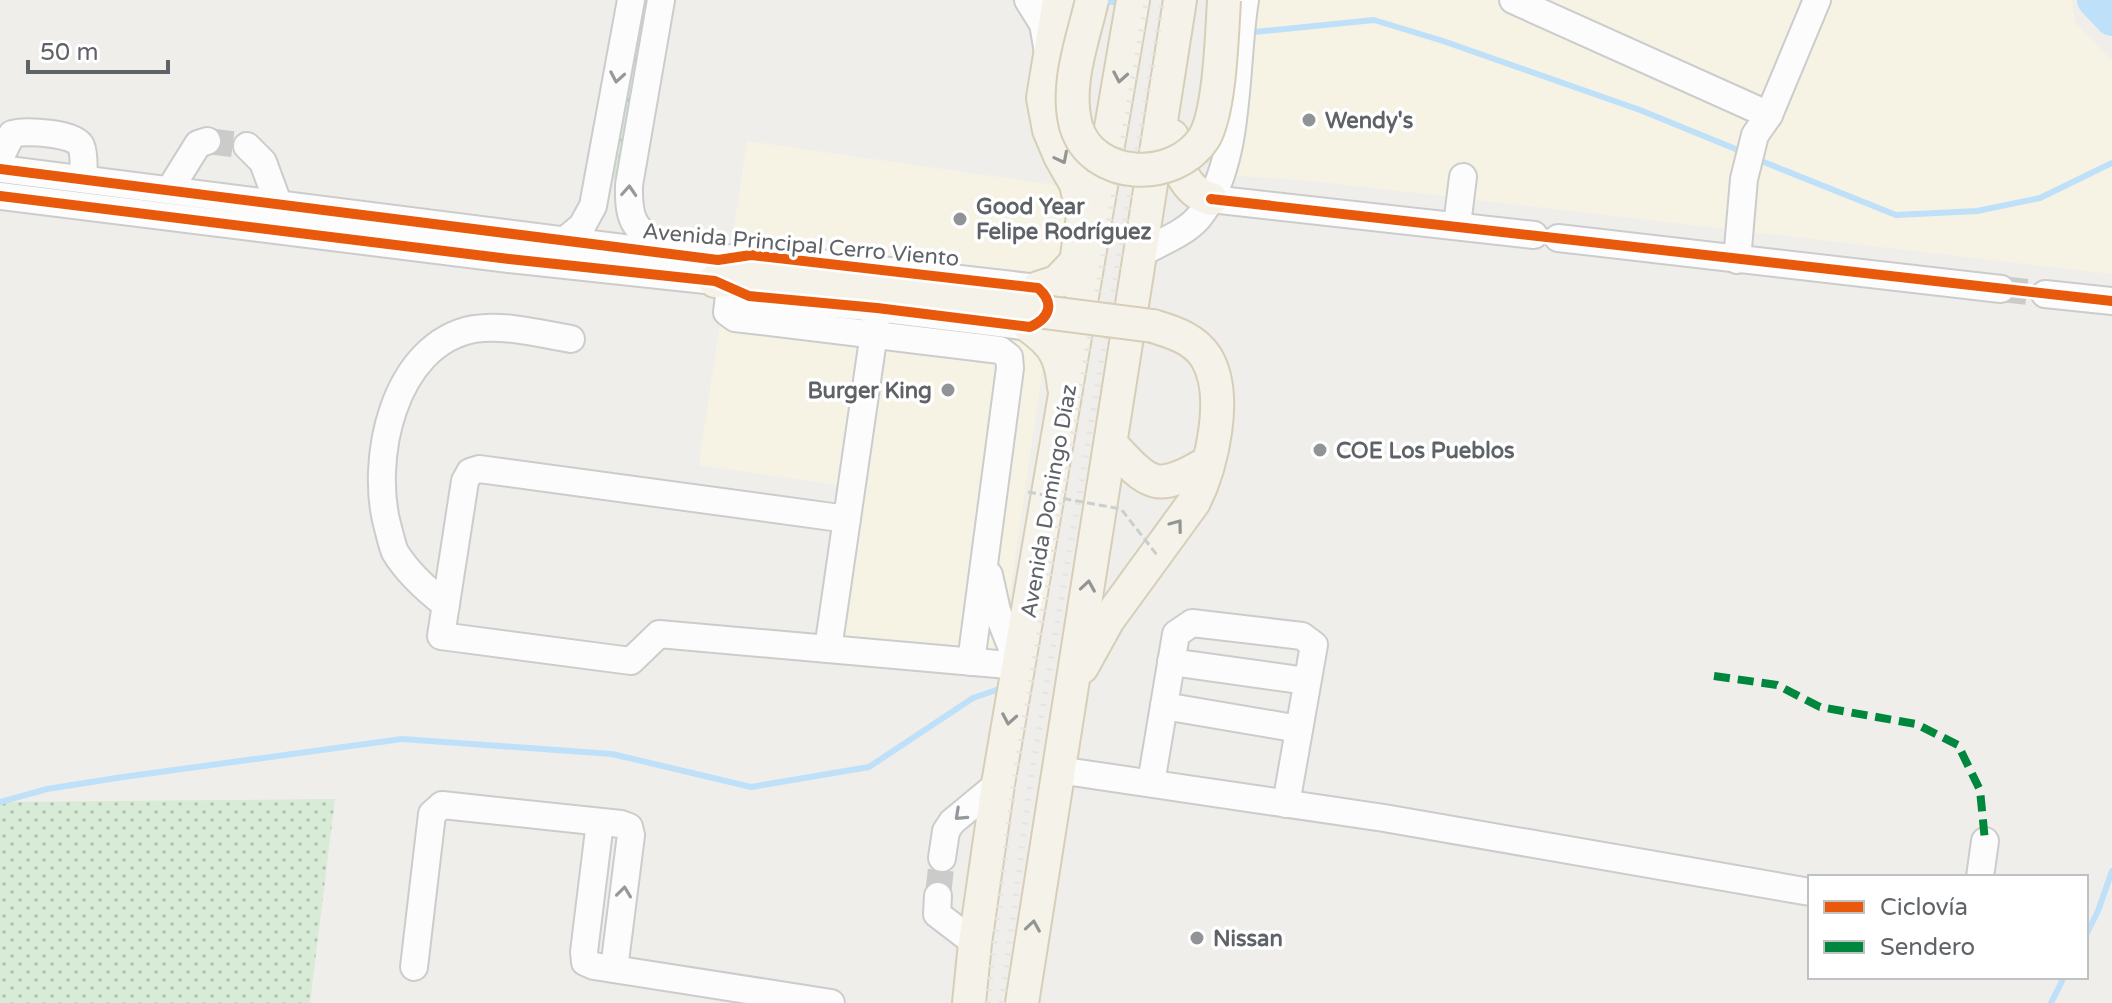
<svg xmlns="http://www.w3.org/2000/svg" width="2112" height="1003" font-family="'Varela Round',sans-serif">
  <style>
    .commercial { fill: #f7f3e4 }
    .grass { fill: url(#grass-dots) }
    .lines { fill: none; stroke-linecap: round; stroke-linejoin: round }
    .stream { stroke: #bfe0f9; stroke-width: 6 }
    .river { stroke: #bfe0f9; stroke-width: 34 }
    .minor-tunnel { stroke: #cbcbca; stroke-width: 26; stroke-dasharray: 26 13; stroke-linecap: butt }
    .minor-casing { stroke: #cbcccc; stroke-width: 30 }
    .major-casing { stroke: #d7ceb8; stroke-width: 36 }
    .minor { stroke: #fdfcfc; stroke-width: 26 }
    .major { stroke: #f4f2e9; stroke-width: 32 }
    .rail { stroke: #e4e4e4; stroke-width: 6; stroke-dasharray: 2 10; stroke-linecap: butt }
    .major-bridge-casing { stroke: #d7ceb8; stroke-width: 36; stroke-linecap: butt }
    .path-bridge { stroke: #cacfcc; stroke-width: 3; stroke-dasharray: 8 4; stroke-linecap: butt }
    .major-bridge { stroke: #f4f2e9; stroke-width: 32 }
    .quiet { stroke: #00873e; stroke-width: 8; stroke-dasharray: 16 8; stroke-linecap: butt }
    .cycleway-casing { stroke: #fff; stroke-width: 15 }
    .cycleway { stroke: #e8590c; stroke-width: 10 }
    .oneway { stroke: #96999c }
    .oneway2 { stroke: #939595 }
    .poi-dot { fill: #919496; stroke: #fff; stroke-width: 3 }
    .labels { text-anchor: middle; stroke-width: 7; stroke-linejoin: round; paint-order: stroke }
    .poi-label { font-size: 22px; font-weight: bold; fill: #5f6368; stroke: #fff; text-anchor: start }
    .street-label { font-size: 22px; fill: #5f6368; stroke: #fff }
  </style>
  <defs>
    <pattern id="grass-dots" width="8" height="8" patternUnits="userSpaceOnUse" patternTransform="scale(2)"><rect width="8" height="8" fill="#d8ebd6"/><path d="M2 2h.1M6 6h.1" fill="none" stroke="#b2c2b1" stroke-width="1.8" stroke-linecap="round"/></pattern>
  </defs>
  <rect width="100%" height="100%" fill="#efeeea"/>
  <g class="commercial">
    <path d="M 1249,0 L 2072,0 L 2075,22 L 2112,61 L 2112,274 L 1313,181 L 1226,175 Z"/>
    <path d="M 747,141 L 1069,187 L 999,669 L 828,645 L 851,487 L 699,465 Z"/>
  </g>
  <g class="grass">
    <path d="M 643,0 L 653,0 L 620,180 L 610,178 Z"/>
    <path d="M 335,799 L 310,1002 L 313,1003 L 0,1003 L 0,802 Z"/>
  </g>
  <g class="lines">
    <g class="stream">
      <path d="M 1100,0 L 1113,2"/>
      <path d="M 1254,32 L 1374,20 L 1443,41 L 1640,110 L 1743,152"/>
      <path d="M 1756,159 L 1896,215 L 1977,211 L 2040,198 L 2112,163"/>
      <path d="M 0,802 L 47,789 L 123,777 L 402,739 L 612,754 L 751,787 L 869,767 L 973,698 L 999,689"/>
      <path d="M 2086,935 L 2098,911 L 2112,871"/>
      <path d="M 2051,1003 L 2064,977"/>
    </g>
    <path class="river" d="M 2094,0 L 2112,19"/>
    <g class="minor-tunnel">
      <path d="M 207,141 L 247,146"/>
      <path d="M 2001,289 L 2045,294"/>
      <path d="M 938,896 L 942,858"/>
    </g>
    <g class="minor-casing">
      <g id="minor">
        <path d="M 661,0 L 629,185 C 628,226 636,228 667,252"/>
        <path d="M 1028,0 L 1043,24 L 1048,52"/>
        <path d="M 1513,0 L 1769,115"/>
        <path d="M 247,146 L 263,162 L 278,203"/>
        <path d="M 0,158 L 12,134 C 25,130 76,133 81,146 C 85,155 83,169 84,179"/>
        <path d="M 0,169 L 718,260 L 751,255 L 1038,288 C 1055,303 1050,318 1030,327 L 877,308 L 749,296 L 715,281 L 509,259 L 0,196"/>
        <path d="M 170,189 L 198,144 L 207,141"/>
        <path d="M 1211,199 L 1534,235"/>
        <path d="M 1457,225 L 1463,177"/>
        <path d="M 1558,238 L 2001,289"/>
        <path d="M 565,240 L 582,226 L 593,206 L 631,0"/>
        <path d="M 1141,253 C 1159,243 1186,233 1199,217 C 1242,164 1234,65 1245,0"/>
        <path d="M 1737,260 L 1744,179 L 1755,135 L 1769,115 L 1817,0"/>
        <path d="M 730,288 L 727,312 L 735,318 L 1000,350 L 1009,357 L 1010,368 L 971,662"/>
        <path d="M 2045,294 L 2112,301"/>
        <path d="M 847,519 L 479,469 L 470,472 L 465,481 L 441,636 L 631,661 L 659,634 L 1019,666"/>
        <path d="M 989,575 L 997,611 L 1019,666"/>
        <path d="M 446,605 C 428,591 407,572 395,552 C 392,545 390,535 388,528 C 369,461 393,344 474,329 C 505,324 541,334 571,339"/>
        <path d="M 828,649 L 876,319"/>
        <path d="M 1171,662 L 1307,681"/>
        <path d="M 1164,706 L 1299,729"/>
        <path d="M 1058,770 L 1384,818 L 1810,892"/>
        <path d="M 1151,783 L 1176,634 L 1192,623 L 1302,636 L 1314,645 L 1286,804"/>
        <path d="M 600,822 L 584,952 L 585,962 L 594,966 L 831,1003"/>
        <path d="M 942,858 L 946,831 L 952,822 L 998,784"/>
        <path d="M 1980,877 L 1985,841"/>
        <path d="M 938,896 L 937,914 L 975,943"/>
        <path d="M 414,967 L 432,814 L 442,805 L 621,824 L 629,827 L 631,835 L 614,969"/>
      </g>
    </g>
    <g class="major-casing">
      <g id="major">
        <path d="M 1172,136 C 1175,162 1184,192 1211,199"/>
        <path d="M 715,281 L 769,277 L 1036,311"/>
        <path d="M 1038,288 L 1057,282 L 1076,262 L 1083,217 L 1076,184 L 1060,156 L 1049,130 L 1043,98 L 1059,0"/>
        <path d="M 1030,327 C 1055,345 1061,357 1064,387"/>
        <path d="M 1111,444 C 1149,485 1156,494 1207,463"/>
        <path d="M 1082,667 L 1108,620 L 1194,502 C 1212,466 1229,394 1206,357 C 1194,338 1172,332 1153,326"/>
        <path d="M 969,1003 L 975,943 L 998,784 L 1133,0"/>
        <path d="M 1022,1003 L 1180,0"/>
      </g>
    </g>
    <use href="#minor" class="minor"/>
    <use href="#major" class="major"/>
    <g class="rail">
      <path d="M 987,1003 L 1014,783 L 1147,0"/>
      <path d="M 1002,1003 L 1030,785 L 1163,0"/>
    </g>
    <g class="major-bridge-casing">
      <g id="major-bridge">
        <path d="M 1092,0 C 1083,40 1065,85 1076,126 C 1092,180 1174,184 1204,138 C 1220,112 1222,33 1224,0"/>
        <path d="M 1036,311 L 1153,326"/>
      </g>
    </g>
    <path class="path-bridge" d="M 1028,492 L 1121,509 L 1157,555"/>
    <use href="#major-bridge" class="major-bridge"/>
    <path class="quiet" d="M 1714,676 L 1777,685 L 1820,707 L 1916,724 L 1958,745 L 1980,790 L 1985,841"/>
    <g class="cycleway-casing">
      <g id="cycleway">
        <path d="M 0,169 L 718,260 L 751,255 L 1038,288 C 1055,303 1050,318 1030,327 L 877,308 L 749,296 L 715,281 L 509,259 L 0,196"/>
        <path d="M 1211,199 L 2112,301"/>
      </g>
    </g>
    <use href="#cycleway" class="cycleway"/>
  </g>
  <defs><path id="oneway-chevron" d="M-2-3.5L2.5 0L-2 3.5" fill="none" stroke-width="1.6" stroke-linecap="round" stroke-linejoin="round" transform="scale(2)"/></defs>
  <g class="oneway">
    <use href="#oneway-chevron" transform="translate(617 77) rotate(100)"/>
    <use href="#oneway-chevron" transform="translate(629 191) rotate(-86)"/>
    <use href="#oneway-chevron" transform="translate(960 815) rotate(137)"/>
    <use href="#oneway-chevron" transform="translate(624 892) rotate(-83)"/>
  </g>
  <g class="oneway2">
    <use href="#oneway-chevron" transform="translate(1120 77) rotate(100)"/>
    <use href="#oneway-chevron" transform="translate(1062 158) rotate(63)"/>
    <use href="#oneway-chevron" transform="translate(1177 525) rotate(-53)"/>
    <use href="#oneway-chevron" transform="translate(1088 586) rotate(-81)"/>
    <use href="#oneway-chevron" transform="translate(1009 719) rotate(100)"/>
    <use href="#oneway-chevron" transform="translate(1033 926) rotate(-81)"/>
  </g>
  <g class="poi-dot">
    <circle cx="1309" cy="120" r="8"/>
    <circle cx="960" cy="219" r="8"/>
    <circle cx="948" cy="390" r="8"/>
    <circle cx="1320" cy="450" r="8"/>
    <circle cx="1197" cy="938" r="8"/>
  </g>
  <g class="labels">
    <g class="poi-label">
      <text x="1325" y="128">Wendy's</text>
      <text x="976" y="214">Good Year<tspan x="976" dy="25">Felipe Rodríguez</tspan></text>
      <text x="932" y="398" text-anchor="end">Burger King</text>
      <text x="1336" y="458">COE Los Pueblos</text>
      <text x="1213" y="946">Nissan</text>
    </g>
    <g class="street-label">
      <text transform="translate(801 244) rotate(5)" y="8">Avenida Principal Cerro Viento</text>
      <text transform="translate(1048 501) rotate(-80)" y="8">Avenida Domingo Díaz</text>
    </g>
  </g>
  <rect x="1808" y="875" width="280" height="104" fill="#ffffff" stroke="#bfc1c3" stroke-width="2"/>
  <rect x="1824" y="901" width="40" height="12" fill="#e8590c" stroke="#bfc1c3" stroke-width="2"/>
  <text x="1880" y="915" font-size="24" fill="#5f6368">Ciclovía</text>
  <rect x="1824" y="941" width="40" height="12" fill="#00873e" stroke="#bfc1c3" stroke-width="2"/>
  <text x="1880" y="955" font-size="24" fill="#5f6368">Sendero</text>
  <path d="M28 60v12h140v-12" fill="none" stroke="#5f6368" stroke-width="4"/>
  <text x="40" y="60" font-size="24" fill="#5f6368" stroke="#ffffff" stroke-width="6" paint-order="stroke">50 m</text>
</svg>
